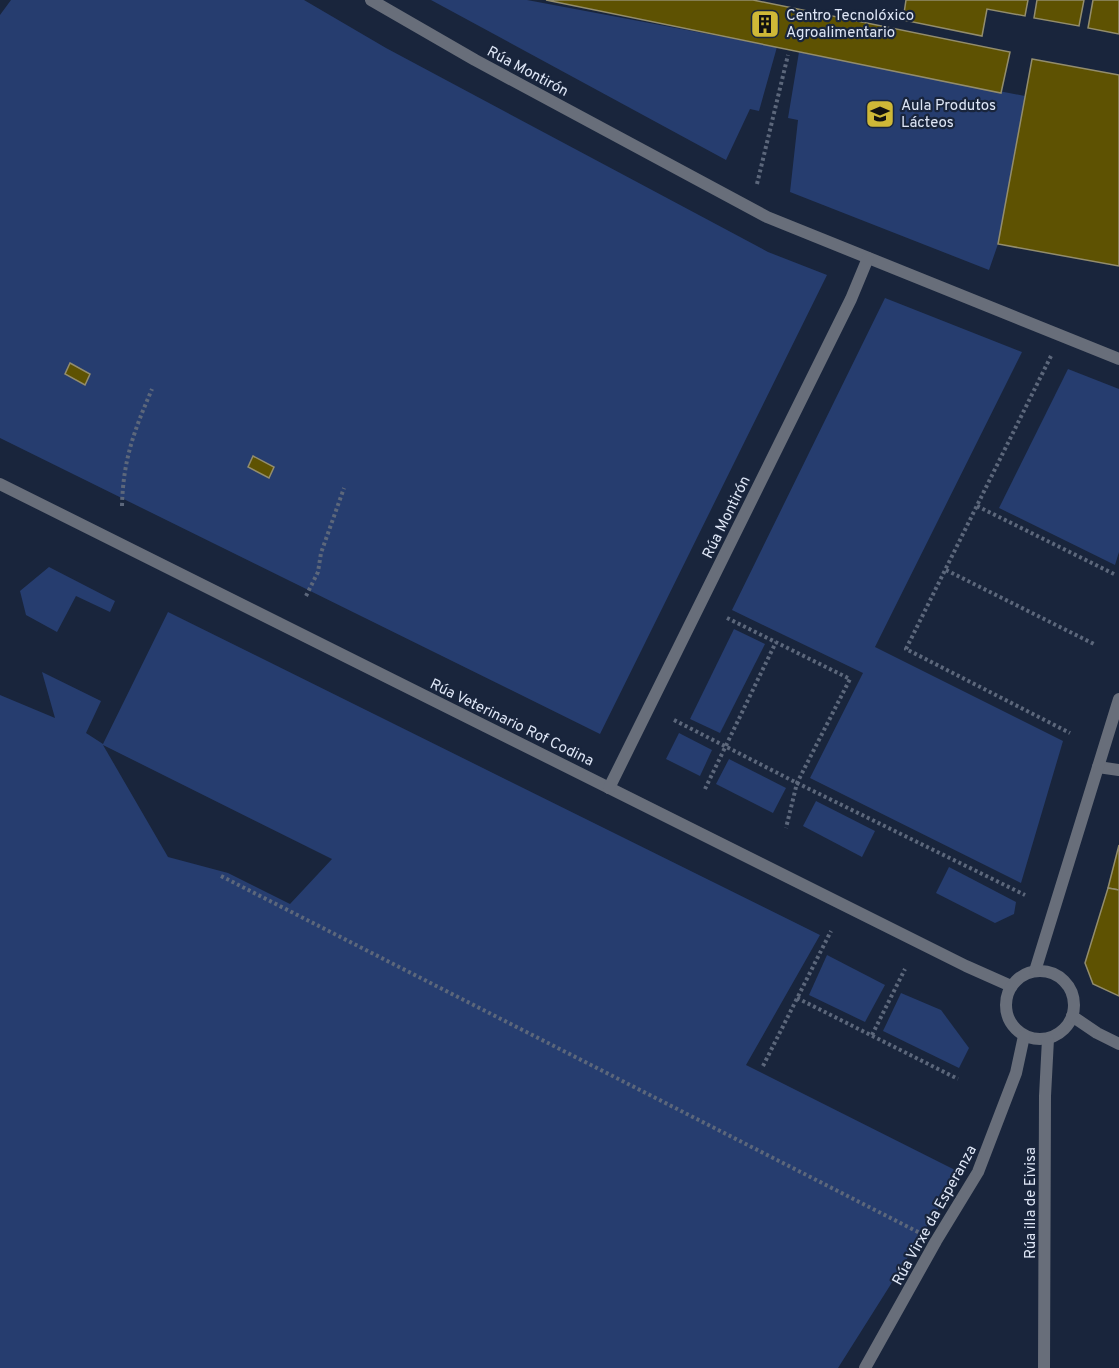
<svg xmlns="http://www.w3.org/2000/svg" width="1119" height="1368" font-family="Overpass,sans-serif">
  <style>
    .green { fill: #263d6f; fill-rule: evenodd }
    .building { fill: #5e5202; stroke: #938d6d; stroke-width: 1.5 }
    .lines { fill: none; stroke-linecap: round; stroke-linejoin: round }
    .path { stroke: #5c677b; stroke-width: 4; stroke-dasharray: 3 3; stroke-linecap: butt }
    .minor { stroke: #686e7a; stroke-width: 12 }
    .labels { text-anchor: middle; stroke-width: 4.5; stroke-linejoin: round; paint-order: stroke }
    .poi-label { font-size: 15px; fill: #dee6f6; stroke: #19253c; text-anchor: start }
    .street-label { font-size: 15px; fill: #dee6f6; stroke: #19253c }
  </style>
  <rect width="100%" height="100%" fill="#19253c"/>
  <g class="green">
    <path d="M 11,0 L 304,0 L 386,48 L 768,252 L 827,275 L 600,734 L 0,438 L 0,15 Z"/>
    <path d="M 431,0 L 527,0 L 777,47 L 759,111 L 750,109 L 726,160 Z"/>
    <path d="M 799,52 L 1025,96 L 998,244 L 989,270 L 790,192 L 798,120 L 788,118 Z"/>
    <path d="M 885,298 L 1022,352 L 875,647 L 1063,741 L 1021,883 L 810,778 L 863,673 L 732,610 Z"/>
    <path d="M 1068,369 L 1119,389 L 1119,552 L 1115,565 L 999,508 Z"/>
    <path d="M 49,567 L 115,601 L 110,612 L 76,596 L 57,632 L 26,615 L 20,591 Z"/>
    <path d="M 168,612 L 820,935 L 746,1065 L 961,1173 L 838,1368 L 0,1368 L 0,695 L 55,718 L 42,672 L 101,701 L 86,733 L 103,744 ZM 103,745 L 332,859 L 290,904 L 228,873 L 168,857 Z"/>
    <path d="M 734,629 L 765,644 L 720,733 L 690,719 Z"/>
    <path d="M 679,733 L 712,750 L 700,776 L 666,759 Z"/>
    <path d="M 729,759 L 786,788 L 773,813 L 716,784 Z"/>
    <path d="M 816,801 L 875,831 L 862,857 L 803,826 Z"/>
    <path d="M 949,867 L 1016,902 L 1014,914 L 995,923 L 936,893 Z"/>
    <path d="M 827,955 L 885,985 L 865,1022 L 809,995 Z"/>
    <path d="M 901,993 L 941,1010 L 969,1048 L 959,1068 L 883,1031 Z"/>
  </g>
  <g class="building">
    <path d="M 546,0 L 753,0 L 1010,52 L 1001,93 Z"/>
    <path d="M 906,0 L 1028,0 L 1025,16 L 987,9 L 982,36 L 903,20 Z"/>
    <path d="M 1037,0 L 1084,0 L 1079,26 L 1034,18 Z"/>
    <path d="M 1093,0 L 1119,0 L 1119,34 L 1088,28 Z"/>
    <path d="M 1032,59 L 1119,75 L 1119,266 L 998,244 Z"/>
    <path d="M 70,363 L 90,374 L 85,385 L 65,374 Z"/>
    <path d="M 253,456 L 274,467 L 269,478 L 248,467 Z"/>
    <path d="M 1119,845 L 1119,890 L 1108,888 Z"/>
    <path d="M 1108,888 L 1119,890 L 1119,996 L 1093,984 L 1085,963 Z"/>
  </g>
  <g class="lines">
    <g class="path">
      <path d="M 757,184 L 788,55"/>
      <path d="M 1051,356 L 906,649 L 1070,733"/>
      <path d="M 122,506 C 123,460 134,431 152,389"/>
      <path d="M 977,506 L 1116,575"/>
      <path d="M 946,570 L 1096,645"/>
      <path d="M 306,596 L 318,572 L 321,553 L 344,488"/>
      <path d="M 727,618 L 850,679 L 797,783 L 786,828"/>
      <path d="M 674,720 L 797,783 L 1025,895"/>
      <path d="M 705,789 L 776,642"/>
      <path d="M 221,876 L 920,1233"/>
      <path d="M 797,998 L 958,1079"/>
      <path d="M 872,1035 L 905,969"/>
      <path d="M 763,1066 L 831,931"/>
    </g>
    <g class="minor">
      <path d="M 371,0 L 475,60 L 767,217 L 1119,359"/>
      <path d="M 0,484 L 966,966 L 1011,986"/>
      <path d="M 1098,767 L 1119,770"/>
      <path d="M 609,788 L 851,299 L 868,258"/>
      <circle cx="1040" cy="1005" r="34"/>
      <path d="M 1035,971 L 1119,699"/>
      <path d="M 1072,1016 L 1097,1033 L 1119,1044"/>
      <path d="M 865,1368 L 936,1241 L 978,1172 L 1016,1073 L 1024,1036"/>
      <path d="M 1044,1368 L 1045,1096 L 1048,1039"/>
    </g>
  </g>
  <defs>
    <g id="building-square" transform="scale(1.5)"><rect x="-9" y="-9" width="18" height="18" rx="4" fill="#cfb837" stroke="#19253c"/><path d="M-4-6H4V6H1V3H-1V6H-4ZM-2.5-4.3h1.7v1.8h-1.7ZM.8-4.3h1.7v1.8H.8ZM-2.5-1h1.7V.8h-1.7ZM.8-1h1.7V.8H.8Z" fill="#111"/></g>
    <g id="university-square" transform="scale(1.5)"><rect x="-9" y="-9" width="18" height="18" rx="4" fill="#cfb837" stroke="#19253c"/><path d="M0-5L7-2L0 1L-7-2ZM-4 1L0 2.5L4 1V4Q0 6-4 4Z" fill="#111"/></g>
  </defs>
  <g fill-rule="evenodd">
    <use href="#building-square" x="765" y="24"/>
    <use href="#university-square" x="880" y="114"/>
  </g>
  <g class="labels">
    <g class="poi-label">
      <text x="786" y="20">Centro Tecnolóxico<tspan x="786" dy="17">Agroalimentario</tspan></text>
      <text x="901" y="110">Aula Produtos<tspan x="901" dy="17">Lácteos</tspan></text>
    </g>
    <g class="street-label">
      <text transform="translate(528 71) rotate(28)" y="5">Rúa Montirón</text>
      <text transform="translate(726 517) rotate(-64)" y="5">Rúa Montirón</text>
      <text transform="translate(512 722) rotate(26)" y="5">Rúa Veterinario Rof Codina</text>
      <text transform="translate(1030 1203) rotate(-90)" y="5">Rúa illa de Eivisa</text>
      <text transform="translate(934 1215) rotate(-61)" y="5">Rúa Virxe da Esperanza</text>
    </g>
  </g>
</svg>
